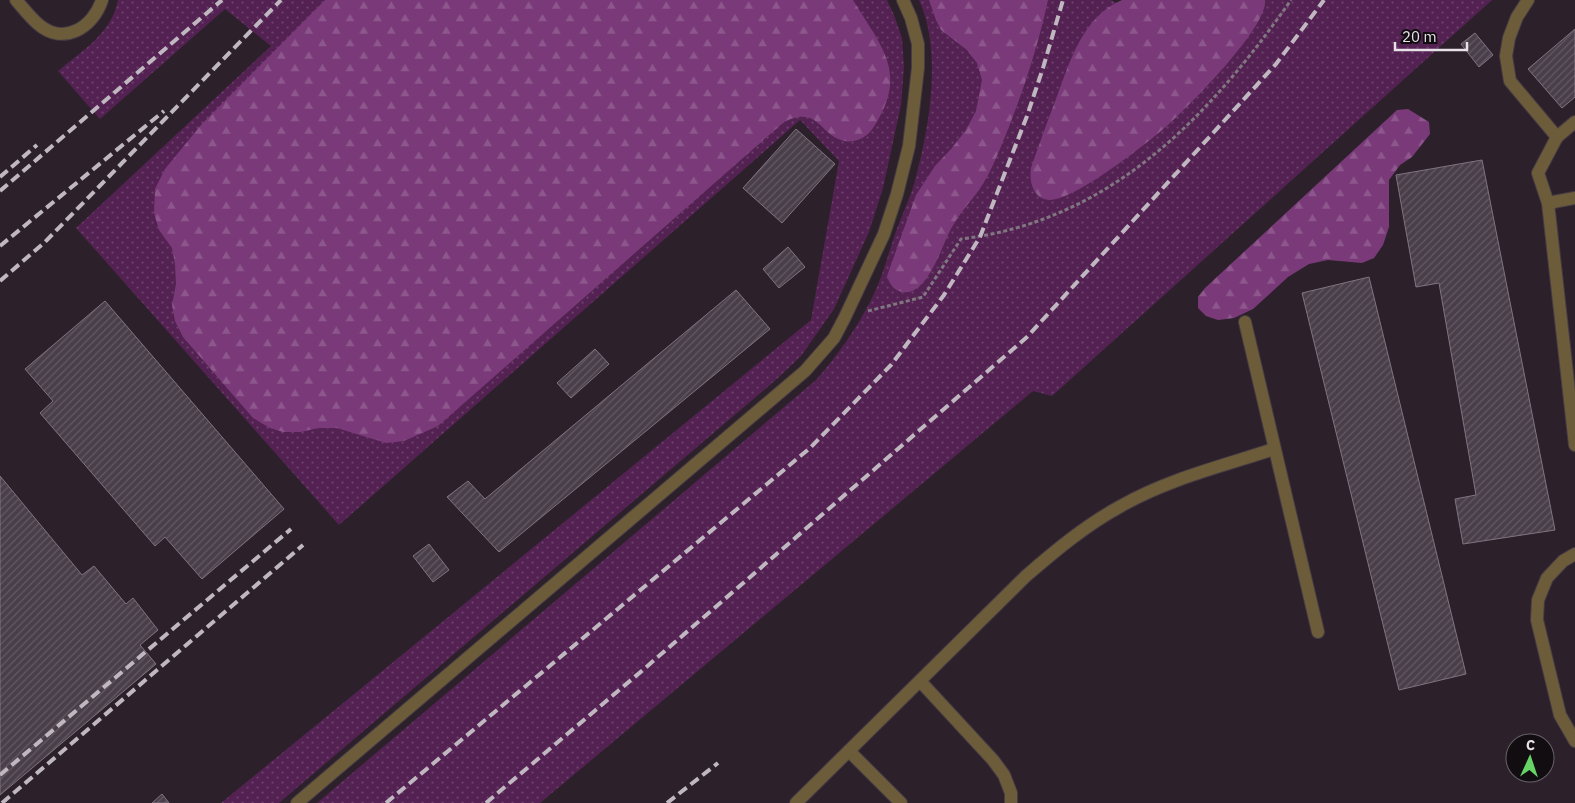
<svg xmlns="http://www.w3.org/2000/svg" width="1575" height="803" font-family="'IBM Plex Sans',sans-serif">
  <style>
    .green { fill: url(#green-dots) }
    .forest { fill: url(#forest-firs) }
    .building { fill: url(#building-hatch); stroke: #807481 }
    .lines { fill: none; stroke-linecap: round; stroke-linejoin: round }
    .lane-casing { stroke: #463c45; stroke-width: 14 }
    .street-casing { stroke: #463c45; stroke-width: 14 }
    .path { stroke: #807780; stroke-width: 3; stroke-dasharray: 4 2.5; stroke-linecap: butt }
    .lane { stroke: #6d5c39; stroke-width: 12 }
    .street { stroke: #6d5c39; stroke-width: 12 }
    .rail { stroke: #c0b8c0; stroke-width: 4; stroke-dasharray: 10 5; stroke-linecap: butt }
  </style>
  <defs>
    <pattern id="green-dots" width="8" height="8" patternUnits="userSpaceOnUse" patternTransform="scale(1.25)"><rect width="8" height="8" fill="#542153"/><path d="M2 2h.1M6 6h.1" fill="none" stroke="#6d416c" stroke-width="1.8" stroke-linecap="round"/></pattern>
    <pattern id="forest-firs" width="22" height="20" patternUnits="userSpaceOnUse" patternTransform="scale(1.25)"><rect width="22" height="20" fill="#7a3a79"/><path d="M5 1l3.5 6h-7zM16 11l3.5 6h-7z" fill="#8d568c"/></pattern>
    <pattern id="building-hatch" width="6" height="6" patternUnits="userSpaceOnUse" patternTransform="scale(1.25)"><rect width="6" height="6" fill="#493e49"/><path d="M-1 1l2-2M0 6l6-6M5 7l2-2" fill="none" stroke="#635a63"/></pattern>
  </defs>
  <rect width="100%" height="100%" fill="#2c212b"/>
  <g class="green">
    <path d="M 118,0 L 887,0 L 894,15 L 902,38 L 904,67 L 901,105 L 883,188 L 869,232 L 834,309 L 801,356 L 778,378 L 279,803 L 221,803 L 811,320 L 839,161 L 800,120 L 339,525 L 76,228 L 271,46 L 225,9 L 100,119 L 58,71 C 82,51 112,33 118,0 Z"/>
    <path d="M 919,0 L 1111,0 L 1198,46 L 1265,0 L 1492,0 L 1052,396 L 1033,391 L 540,803 L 317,803 L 816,380 C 838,355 857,328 872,298 C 882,278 888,255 895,234 C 901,217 909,201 914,184 C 929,130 943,52 919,0 Z"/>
  </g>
  <g class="forest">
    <path d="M 325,0 L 853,0 C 882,48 909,73 873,128 C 867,137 856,143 844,141 C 819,135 819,105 784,122 L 438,426 L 404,441 L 386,443 L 337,428 L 318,428 L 301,432 L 283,432 L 270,428 L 253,418 L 183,337 L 175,321 L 172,305 L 176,284 L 175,264 L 172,248 L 159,230 L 154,213 L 155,189 L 165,169 L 201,125 Z"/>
    <path d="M 929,0 L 1048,0 C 1037,51 1020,101 1000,149 C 994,163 988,177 979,190 C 970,202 960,213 952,227 C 942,244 928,297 902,292 C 893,290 890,284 887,276 L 916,195 L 935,166 L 951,149 L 966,130 L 976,111 L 982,80 L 977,63 L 967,50 L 941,30 L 936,20 Z"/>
    <path d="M 1122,0 L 1265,0 C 1268,27 1190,105 1168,125 C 1149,142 1074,201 1049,200 C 1033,199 1029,181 1031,168 C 1039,145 1047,122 1056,99 C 1070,62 1082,17 1122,0 Z"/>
    <path d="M 1408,109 L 1429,122 L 1430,134 L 1412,157 L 1400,165 L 1389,180 L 1389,227 L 1383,245 L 1374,258 L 1362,263 L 1328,260 L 1309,264 L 1288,277 L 1253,309 L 1234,318 L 1218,320 L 1206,316 L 1198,308 L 1198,297 L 1205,288 L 1397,110 Z"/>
  </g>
  <g class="building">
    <path d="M 1575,29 L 1575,97 L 1562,108 L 1528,69 Z"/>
    <path d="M 1475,33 L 1493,55 L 1479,67 L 1461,44 Z"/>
    <path d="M 796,129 L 835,164 L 782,223 L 743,188 Z"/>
    <path d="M 1482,160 L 1555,530 L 1463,544 L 1455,499 L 1476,495 L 1439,283 L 1416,287 L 1396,175 Z"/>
    <path d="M 788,247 L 805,267 L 779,288 L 763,269 Z"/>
    <path d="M 1369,277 L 1466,674 L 1399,690 L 1302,293 Z"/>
    <path d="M 736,290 L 770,329 L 499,552 L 447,497 L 468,481 L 485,499 Z"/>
    <path d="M 105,301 L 284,509 L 202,579 L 165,537 L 155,546 L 40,413 L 53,401 L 25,369 Z"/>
    <path d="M 595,349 L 609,364 L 571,398 L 557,383 Z"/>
    <path d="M 0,476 L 82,575 L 94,566 L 126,604 L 133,598 L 158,630 L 140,645 L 156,664 L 0,795 Z"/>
    <path d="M 429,544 L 449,570 L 433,582 L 413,556 Z"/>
    <path d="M 162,794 L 169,803 L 152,803 Z"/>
  </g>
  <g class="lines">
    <g class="lane-casing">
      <g id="lane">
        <path d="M 1528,0 L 1517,17 L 1509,38 L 1506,56 L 1510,81 L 1557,137 L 1538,173 L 1548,203 L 1575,445"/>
        <path d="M 1557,137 L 1575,122"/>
        <path d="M 1548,203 L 1575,198"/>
        <path d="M 1245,322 L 1318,632"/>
        <path d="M 1575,554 L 1563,561 L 1547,578 L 1538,600 L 1537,620 L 1560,715 L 1575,741"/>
        <path d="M 920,681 L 993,760 L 1004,775 L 1011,793 L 1011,803"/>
        <path d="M 849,751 L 901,803"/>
        <path d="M 297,803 L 805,371 L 834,338 L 845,317 L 884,234 L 897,194 L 909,146 L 918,68 L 918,44 L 911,18 L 903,0"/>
        <path d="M 796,803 L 1026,576 C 1056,550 1086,525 1121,506 C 1168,479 1223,466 1274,449"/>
      </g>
    </g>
    <g class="street-casing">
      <path id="street" d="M 16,0 C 23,8 30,17 38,24 C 63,46 93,28 102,0"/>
    </g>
    <path class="path" d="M 868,311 L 923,297 L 961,239 C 1111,221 1209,117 1291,0"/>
    <use href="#lane" class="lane"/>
    <use href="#street" class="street"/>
    <g class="rail">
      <path d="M 0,177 L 37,145"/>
      <path d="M 0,191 L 222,0"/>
      <path d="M 0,246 L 164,111"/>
      <path d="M 0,281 L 45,242 L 281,0"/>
      <path d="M 0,775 L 291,529"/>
      <path d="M 2,803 L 303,545"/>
      <path d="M 386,803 L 810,448 L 891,365 L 944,295 L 980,237 L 1027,116 L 1043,68 L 1063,0"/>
      <path d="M 486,803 L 644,669 L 1027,337 L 1276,64 L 1324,0"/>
      <path d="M 667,803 L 718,763"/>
    </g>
  </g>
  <g transform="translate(1530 758) rotate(3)"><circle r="24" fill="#110d11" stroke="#676267"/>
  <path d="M0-4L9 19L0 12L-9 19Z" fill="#67d466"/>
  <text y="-8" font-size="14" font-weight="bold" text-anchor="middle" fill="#e8e1e8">С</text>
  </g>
  <path d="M1395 42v8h72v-8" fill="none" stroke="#e8e1e8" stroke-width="2.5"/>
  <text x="1402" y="42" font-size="15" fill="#e8e1e8" stroke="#110d11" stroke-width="4" paint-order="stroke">20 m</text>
</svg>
